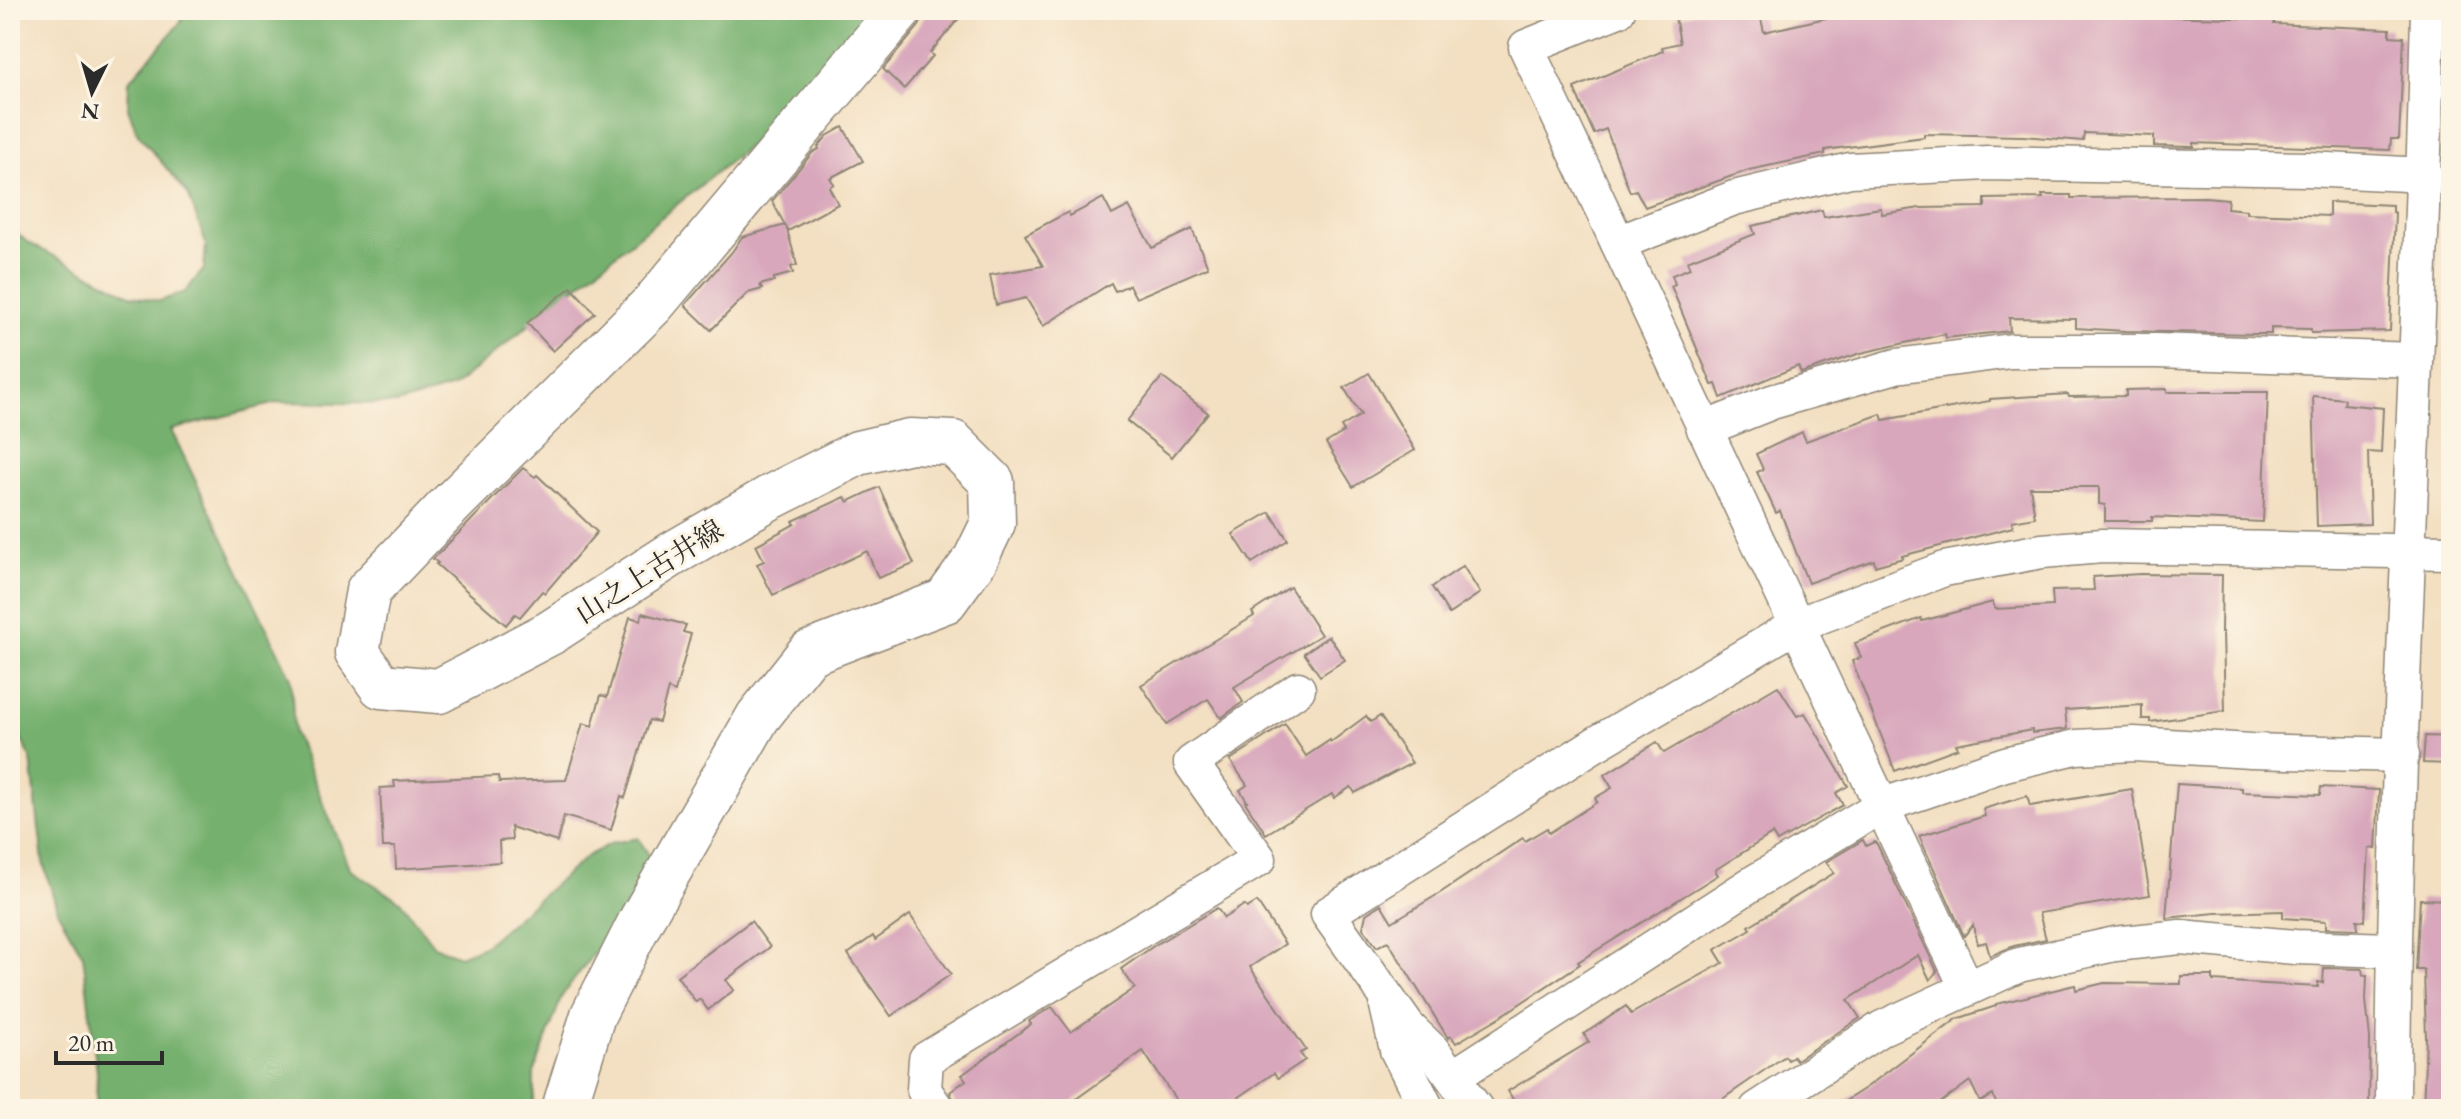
<svg xmlns="http://www.w3.org/2000/svg" width="2461" height="1119" font-family="'EB Garamond','Noto Serif JP',serif">
  <style>
    .forest { fill: #76b06e; stroke: #506e4c; stroke-width: 2 }
    .building { fill: #d8a7bc }
    .lines { fill: none; stroke-linecap: round; stroke-linejoin: round }
    .street-casing { stroke: #8f8576; stroke-width: 37 }
    .secondary-casing { stroke: #8f8576; stroke-width: 47 }
    .street { stroke: #fff; stroke-width: 34 }
    .secondary { stroke: #fff; stroke-width: 44 }
    .labels { text-anchor: middle; stroke-width: 6; stroke-linejoin: round; paint-order: stroke }
    .street-label { font-size: 28px; fill: #2b2b2b; stroke: #fcf5e5 }
  </style>
  <rect width="100%" height="100%" fill="#fcf5e5"/>
  <filter id="ink" filterUnits="userSpaceOnUse"><feTurbulence type="fractalNoise" baseFrequency=".0125" numOctaves="2"/><feDisplacementMap in="SourceGraphic" scale="16" xChannelSelector="R" yChannelSelector="G"/><feConvolveMatrix kernelMatrix="1 2 1 2 8 2 1 2 1" color-interpolation-filters="sRGB"/></filter>
  <filter id="wash" filterUnits="userSpaceOnUse"><feTurbulence type="fractalNoise" baseFrequency=".006" numOctaves="4" result="noise"/><feDisplacementMap in="SourceGraphic" scale="32" xChannelSelector="R" yChannelSelector="G"/><feGaussianBlur stdDeviation="1.8" result="paint"/><feColorMatrix in="noise" values="0 0 0 0 0 0 0 0 0 0 0 0 0 0 0 0 0 1.4 0 .05"/><feComposite in="paint" operator="in"/></filter>
  <g filter="url(#wash)">
    <rect width="100%" height="100%" fill="#f3dfc1"/>
    <path class="forest" d="M 180,10 L 883,10 L 853,61 L 453,387 L 397,404 L 280,402 L 171,430 L 291,678 L 294,733 L 351,870 L 400,901 L 434,946 L 459,956 L 484,946 L 587,856 L 612,843 L 638,838 L 652,860 L 645,884 L 562,996 L 534,1073 L 534,1109 L 96,1109 L 97,1072 L 83,955 L 58,912 L 43,862 L 31,759 L 10,717 L 10,227 L 27,242 L 132,296 L 160,301 L 185,292 L 204,269 L 206,244 L 188,194 L 138,134 L 128,108 L 129,81 L 182,21 Z"/>
    <g id="blocks">
      <g class="building">
        <path d="M 927,10 L 966,10 L 930,53 L 933,56 L 904,89 L 883,69 L 919,26 Z"/>
        <path d="M 1706,10 L 1759,10 L 1764,32 L 1861,10 L 2068,10 L 2154,14 L 2154,16 L 2274,19 L 2274,24 L 2390,29 L 2390,36 L 2404,37 L 2399,139 L 2391,139 L 2390,150 L 2194,143 L 2194,147 L 2154,146 L 2154,136 L 2084,133 L 2083,141 L 2023,136 L 1924,134 L 1924,137 L 1825,150 L 1825,154 L 1749,170 L 1645,207 L 1636,190 L 1630,192 L 1606,129 L 1594,134 L 1574,88 L 1663,51 L 1662,47 L 1680,43 L 1675,17 Z"/>
        <path d="M 843,127 L 863,161 L 830,178 L 834,184 L 829,187 L 838,204 L 788,231 L 786,226 L 797,265 L 791,267 L 793,273 L 774,278 L 774,281 L 760,285 L 762,289 L 748,293 L 711,330 L 685,305 L 732,252 L 742,237 L 785,225 L 772,201 L 813,152 L 819,149 L 818,147 L 827,136 Z"/>
        <path d="M 2042,195 L 2071,195 L 2071,198 L 2205,197 L 2228,199 L 2227,208 L 2246,210 L 2246,213 L 2329,216 L 2329,202 L 2392,205 L 2392,212 L 2395,213 L 2390,331 L 2311,333 L 2311,329 L 2271,328 L 2271,334 L 2256,334 L 2125,331 L 2076,328 L 2076,319 L 2009,318 L 2010,331 L 1946,338 L 1945,334 L 1861,353 L 1801,373 L 1798,366 L 1721,398 L 1716,384 L 1712,385 L 1671,286 L 1675,284 L 1672,275 L 1690,268 L 1687,261 L 1755,234 L 1752,226 L 1822,210 L 1824,217 L 1881,208 L 1882,214 L 1920,208 L 1985,207 L 1985,199 L 2043,198 Z"/>
        <path d="M 1103,198 L 1112,215 L 1129,206 L 1152,248 L 1192,229 L 1208,267 L 1136,298 L 1129,285 L 1115,291 L 1111,283 L 1043,326 L 1026,298 L 996,305 L 990,275 L 1043,266 L 1025,235 L 1068,212 L 1070,216 Z"/>
        <path d="M 571,287 L 595,313 L 553,351 L 527,323 Z"/>
        <path d="M 1369,373 L 1415,450 L 1353,487 L 1326,443 L 1344,432 L 1341,427 L 1361,415 L 1344,388 Z"/>
        <path d="M 1162,377 L 1208,413 L 1172,457 L 1127,421 Z"/>
        <path d="M 2167,389 L 2167,392 L 2268,392 L 2263,522 L 2152,517 L 2152,521 L 2105,521 L 2105,505 L 2099,504 L 2099,487 L 2030,487 L 2035,517 L 2012,521 L 2013,527 L 1902,556 L 1903,558 L 1875,566 L 1874,560 L 1808,583 L 1780,511 L 1776,513 L 1757,472 L 1763,469 L 1756,454 L 1802,432 L 1806,441 L 1881,414 L 1883,420 L 1990,401 L 1990,399 L 2068,394 L 2069,397 L 2126,396 L 2126,390 Z"/>
        <path d="M 2313,396 L 2345,399 L 2344,404 L 2383,408 L 2381,453 L 2368,452 L 2370,524 L 2317,526 Z"/>
        <path d="M 523,468 L 535,477 L 537,475 L 597,532 L 545,593 L 542,591 L 520,617 L 515,614 L 506,625 L 436,564 L 438,563 L 433,559 Z"/>
        <path d="M 879,487 L 914,564 L 878,578 L 867,551 L 773,595 L 757,564 L 764,561 L 756,545 L 795,524 L 793,521 L 845,497 L 848,502 Z"/>
        <path d="M 1270,512 L 1288,540 L 1252,563 L 1233,534 Z"/>
        <path d="M 1463,566 L 1480,593 L 1449,614 L 1432,587 Z"/>
        <path d="M 2140,574 L 2222,575 L 2221,632 L 2223,632 L 2225,711 L 2150,722 L 2150,719 L 2142,719 L 2142,705 L 2065,710 L 2067,729 L 2032,733 L 2032,730 L 1956,744 L 1958,748 L 1895,771 L 1852,661 L 1861,658 L 1855,643 L 1921,618 L 1922,621 L 1993,602 L 1995,609 L 2053,606 L 2052,591 L 2094,590 L 2093,577 Z"/>
        <path d="M 1290,587 L 1321,635 L 1234,687 L 1243,702 L 1221,718 L 1208,699 L 1167,724 L 1141,685 L 1254,616 L 1252,612 Z"/>
        <path d="M 642,613 L 686,625 L 683,632 L 691,634 L 675,692 L 668,689 L 659,722 L 649,720 L 625,798 L 621,796 L 611,830 L 564,816 L 557,842 L 511,827 L 512,840 L 499,841 L 500,862 L 396,869 L 395,847 L 383,847 L 380,788 L 395,787 L 394,781 L 435,779 L 498,776 L 499,782 L 566,780 L 583,723 L 592,726 L 601,695 L 607,697 L 630,617 L 640,620 Z"/>
        <path d="M 1329,636 L 1345,660 L 1320,676 L 1304,653 Z"/>
        <path d="M 1778,686 L 1797,716 L 1805,713 L 1848,786 L 1836,793 L 1843,805 L 1777,842 L 1772,834 L 1715,870 L 1718,875 L 1578,962 L 1580,964 L 1500,1017 L 1456,1043 L 1451,1036 L 1448,1038 L 1388,941 L 1377,947 L 1363,928 L 1366,914 L 1381,904 L 1392,922 L 1440,893 L 1523,838 L 1525,841 L 1547,828 L 1549,833 L 1597,802 L 1595,798 L 1612,788 L 1604,775 L 1657,742 L 1664,753 Z"/>
        <path d="M 1366,716 L 1371,722 L 1380,716 L 1412,763 L 1355,793 L 1351,787 L 1334,798 L 1332,794 L 1266,834 L 1245,802 L 1247,801 L 1240,790 L 1247,785 L 1230,760 L 1285,724 L 1306,756 L 1330,740 L 1331,742 Z"/>
        <path d="M 2425,736 L 2451,737 L 2451,764 L 2423,763 Z"/>
        <path d="M 2177,784 L 2242,788 L 2242,792 L 2320,795 L 2321,787 L 2379,790 L 2376,849 L 2369,848 L 2365,921 L 2357,920 L 2358,929 L 2326,928 L 2326,921 L 2283,918 L 2283,911 L 2216,913 L 2166,918 Z"/>
        <path d="M 2132,789 L 2150,895 L 2039,913 L 2046,939 L 2014,946 L 1990,956 L 1986,942 L 1978,944 L 1973,925 L 1964,936 L 1919,836 L 1985,816 L 1983,809 L 2027,796 L 2030,806 Z"/>
        <path d="M 1863,840 L 1866,846 L 1874,842 L 1877,844 L 1937,971 L 1930,980 L 1918,955 L 1848,1000 L 1860,1018 L 1796,1060 L 1793,1056 L 1788,1060 L 1785,1056 L 1708,1109 L 1519,1109 L 1508,1091 L 1589,1042 L 1584,1034 L 1626,1006 L 1631,1014 L 1723,963 L 1715,950 L 1751,929 L 1749,926 L 1834,873 L 1826,862 Z"/>
        <path d="M 2420,899 L 2451,900 L 2451,1109 L 2423,1109 L 2426,1038 L 2424,970 L 2416,970 Z"/>
        <path d="M 1257,902 L 1285,944 L 1250,967 L 1306,1050 L 1300,1053 L 1305,1060 L 1278,1078 L 1274,1073 L 1222,1109 L 1182,1109 L 1143,1051 L 1062,1109 L 957,1109 L 950,1092 L 966,1080 L 962,1075 L 1031,1024 L 1029,1021 L 1035,1017 L 1052,1007 L 1071,1032 L 1135,988 L 1121,969 L 1155,945 L 1217,908 L 1224,918 L 1244,905 L 1247,908 Z"/>
        <path d="M 910,915 L 951,974 L 891,1016 L 848,954 L 873,936 L 875,940 Z"/>
        <path d="M 751,921 L 770,947 L 726,980 L 734,990 L 708,1010 L 700,999 L 696,1002 L 677,976 Z"/>
        <path d="M 2324,968 L 2362,969 L 2363,975 L 2367,975 L 2366,1000 L 2370,1038 L 2369,1109 L 1998,1109 L 1993,1095 L 1980,1102 L 1970,1081 L 1932,1109 L 1833,1109 L 1867,1087 L 1957,1019 L 1996,1006 L 1996,1004 L 2075,985 L 2076,990 L 2104,983 L 2181,984 L 2181,976 L 2213,976 L 2213,981 L 2318,987 L 2318,982 L 2323,983 Z"/>
      </g>
    </g>
  </g>
  <g filter="url(#ink)">
    <use href="#blocks" fill-opacity="0" stroke="#8f8576" stroke-width="2"/>
    <g class="lines">
      <g class="street-casing">
        <g id="street">
          <path d="M 1618,10 L 1526,47 L 1967,988"/>
          <path d="M 1618,243 L 1734,198 L 1850,170 L 1988,163 L 2308,169 L 2425,175"/>
          <path d="M 1704,429 L 1772,402 L 1896,366 L 2011,351 L 2157,351 L 2416,360"/>
          <path d="M 1387,1006 L 1397,1050 L 1427,1109"/>
          <path d="M 1453,1077 L 1753,883 L 1881,806 L 2005,764 L 2076,747 L 2134,744 L 2251,751 L 2402,755"/>
          <path d="M 937,1109 L 924,1090 L 926,1059 L 1259,859 L 1191,763 L 1298,689"/>
          <path d="M 1476,1109 L 1433,1051 L 1408,1027 L 1328,914 L 1594,745 L 1797,625 L 1944,569 L 2042,551 L 2102,546 L 2451,552"/>
          <path d="M 1757,1109 L 1882,1028 L 2019,965 L 2115,944 L 2180,937 L 2295,947 L 2393,950"/>
          <path d="M 2393,1109 C 2394,743 2420,376 2428,10"/>
        </g>
      </g>
      <g class="secondary-casing">
        <path id="secondary" d="M 564,1109 L 593,1015 L 642,918 L 758,717 L 809,653 L 945,601 L 975,560 L 993,523 L 992,482 L 953,443 L 910,441 L 858,453 L 769,498 L 674,553 L 550,633 L 439,691 L 381,686 L 357,652 L 368,591 L 447,508 L 653,304 L 900,10"/>
      </g>
      <use href="#street" class="street"/>
      <use href="#secondary" class="secondary"/>
    </g>
  </g>
  <g class="labels">
    <g class="street-label">
      <text transform="translate(649 571) rotate(-32)" y="10">山之上古井線</text>
    </g>
  </g>
  <rect width="2461" height="1119" fill="none" stroke="#fcf5e5" stroke-width="40"/>
  <g transform="translate(92 92) rotate(185)" stroke="#fcf5e5" stroke-width="6" paint-order="stroke">
  <path d="M0-6L14 30L0 20L-14 30Z" fill="#2b2b2b"/>
  <text y="-12" font-size="22" font-weight="bold" text-anchor="middle" fill="#2b2b2b">N</text>
  </g>
  <path d="M56 1051v12h106v-12" fill="none" stroke="#2b2b2b" stroke-width="4"/>
  <text x="68" y="1051" font-size="24" fill="#2b2b2b" stroke="#fcf5e5" stroke-width="6" paint-order="stroke">20 m</text>
</svg>
